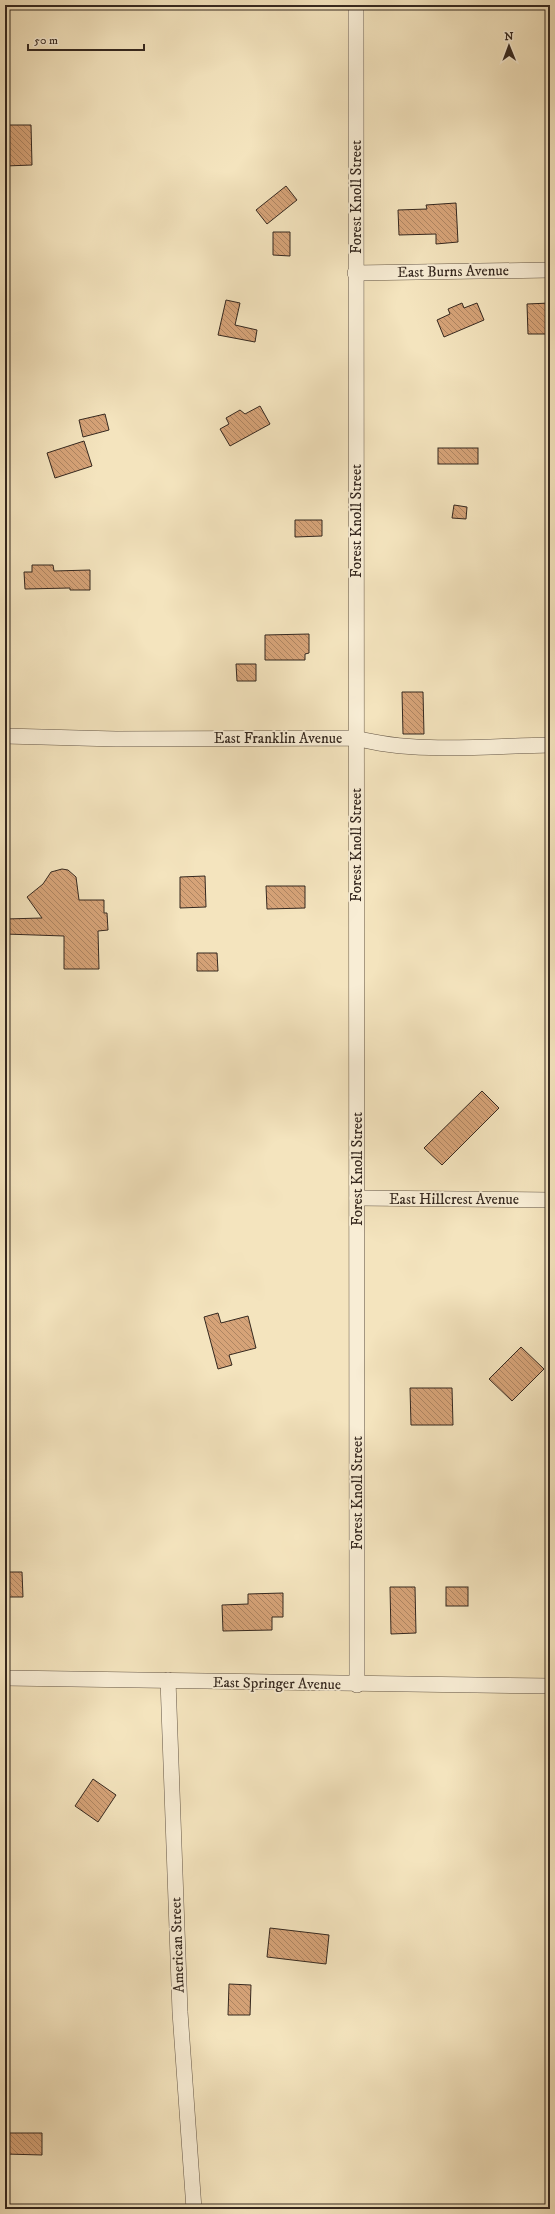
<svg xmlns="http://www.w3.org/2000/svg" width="555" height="2214" font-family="'IM FELL DW Pica',serif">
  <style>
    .building { fill: url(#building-back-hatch); stroke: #35281f }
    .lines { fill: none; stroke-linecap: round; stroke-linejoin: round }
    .street-casing { stroke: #655747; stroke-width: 16 }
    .street { stroke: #f8edd5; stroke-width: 15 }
    .labels { text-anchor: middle; stroke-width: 3.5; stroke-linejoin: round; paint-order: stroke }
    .street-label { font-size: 15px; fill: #35281f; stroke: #f8edd5 }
  </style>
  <defs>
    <pattern id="building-back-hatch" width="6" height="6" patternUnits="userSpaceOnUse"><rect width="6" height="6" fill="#d6a378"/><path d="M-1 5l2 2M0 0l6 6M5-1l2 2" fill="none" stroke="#ae8562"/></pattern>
  </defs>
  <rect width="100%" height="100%" fill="#f4e4be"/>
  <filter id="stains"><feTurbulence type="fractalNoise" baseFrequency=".005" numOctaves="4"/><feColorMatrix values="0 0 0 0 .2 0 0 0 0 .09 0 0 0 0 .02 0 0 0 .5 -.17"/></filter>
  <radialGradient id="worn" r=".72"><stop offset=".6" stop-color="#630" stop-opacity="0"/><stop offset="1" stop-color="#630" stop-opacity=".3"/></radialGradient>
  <g class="building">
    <path d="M 5,125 L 31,125 L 32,165 L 5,166 Z"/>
    <path d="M 286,186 L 297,200 L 267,224 L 256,210 Z"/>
    <path d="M 456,203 L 458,242 L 436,244 L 436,234 L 399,235 L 398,210 L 427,209 L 426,205 Z"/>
    <path d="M 273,232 L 290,232 L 290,256 L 273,255 Z"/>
    <path d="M 226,300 L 240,303 L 235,325 L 257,330 L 255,342 L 218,335 Z"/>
    <path d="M 462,303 L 464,308 L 477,303 L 484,320 L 444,337 L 437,320 L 450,314 L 448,309 Z"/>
    <path d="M 550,303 L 550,334 L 528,334 L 527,304 Z"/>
    <path d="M 260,406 L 270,424 L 230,446 L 220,429 L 229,424 L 226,418 L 240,410 L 245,414 Z"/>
    <path d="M 105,414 L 109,430 L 83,437 L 79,420 Z"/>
    <path d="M 84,441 L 92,466 L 55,478 L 47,453 Z"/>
    <rect x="438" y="448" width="40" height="16"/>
    <path d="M 454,505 L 467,507 L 466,519 L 452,518 Z"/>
    <path d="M 295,520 L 322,520 L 322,536 L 295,537 Z"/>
    <path d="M 32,565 L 53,565 L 54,571 L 90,570 L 90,590 L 70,590 L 70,588 L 25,589 L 24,572 L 32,572 Z"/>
    <path d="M 309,634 L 309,653 L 305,654 L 305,660 L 265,660 L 265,635 Z"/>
    <path d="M 236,664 L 256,664 L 256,681 L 237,681 Z"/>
    <path d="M 402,692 L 423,692 L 424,734 L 403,734 Z"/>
    <path d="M 62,869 L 68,870 L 76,877 L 79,900 L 104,900 L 104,913 L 107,913 L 108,930 L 98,931 L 99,969 L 64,969 L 64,936 L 5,934 L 5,919 L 42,918 L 27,897 L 43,884 L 51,872 Z"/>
    <path d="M 205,876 L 206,907 L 180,908 L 180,877 Z"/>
    <path d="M 266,886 L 305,886 L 305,908 L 267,909 Z"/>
    <path d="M 197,953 L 217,953 L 218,971 L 197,971 Z"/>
    <path d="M 482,1091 L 499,1108 L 442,1165 L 424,1148 Z"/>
    <path d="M 218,1313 L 221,1323 L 248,1316 L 256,1348 L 229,1355 L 232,1365 L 218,1369 L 204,1317 Z"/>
    <path d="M 521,1347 L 544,1369 L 512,1401 L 489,1379 Z"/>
    <path d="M 410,1388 L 452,1388 L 453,1425 L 411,1425 Z"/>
    <path d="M 5,1572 L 22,1572 L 23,1597 L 5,1597 Z"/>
    <path d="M 390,1587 L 415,1587 L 416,1633 L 391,1634 Z"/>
    <rect x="446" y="1587" width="22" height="19"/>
    <path d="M 283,1593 L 283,1617 L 272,1617 L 272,1630 L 223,1631 L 222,1605 L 248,1604 L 248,1594 Z"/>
    <path d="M 93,1779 L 116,1795 L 98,1822 L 75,1806 Z"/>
    <path d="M 270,1928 L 329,1935 L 326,1964 L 267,1957 Z"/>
    <path d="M 229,1984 L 251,1985 L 250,2015 L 228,2015 Z"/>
    <path d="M 5,2133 L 42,2133 L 42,2155 L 5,2154 Z"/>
  </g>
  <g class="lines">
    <g class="street-casing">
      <g id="street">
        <path d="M 356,5 L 357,1685"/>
        <path d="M 355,273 L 550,270"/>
        <path d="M 5,736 L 116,739 L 356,738 C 414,754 489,746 550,745"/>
        <path d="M 357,1198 L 550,1200"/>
        <path d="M 5,1678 L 550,1686"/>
        <path d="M 168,1680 L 180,2012 L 194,2209"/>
      </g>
    </g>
    <use href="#street" class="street"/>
  </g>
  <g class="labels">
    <g class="street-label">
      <text transform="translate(356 197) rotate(-90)" y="5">Forest Knoll Street</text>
      <text transform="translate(453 271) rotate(-1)" y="5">East Burns Avenue</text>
      <text transform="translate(356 521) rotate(-90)" y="5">Forest Knoll Street</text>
      <text x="278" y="743">East Franklin Avenue</text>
      <text transform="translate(356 845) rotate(-90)" y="5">Forest Knoll Street</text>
      <text transform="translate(357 1169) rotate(-90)" y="5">Forest Knoll Street</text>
      <text x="454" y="1204">East Hillcrest Avenue</text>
      <text transform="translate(357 1493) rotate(-90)" y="5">Forest Knoll Street</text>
      <text transform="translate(277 1683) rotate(1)" y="5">East Springer Avenue</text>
      <text transform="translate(177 1945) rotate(-92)" y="5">American Street</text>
    </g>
  </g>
  <rect width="555" height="2214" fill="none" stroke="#f4e4be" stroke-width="20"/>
  <rect x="6" y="6" width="543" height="2202" fill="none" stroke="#35281f" stroke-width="2"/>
  <rect x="10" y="10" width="535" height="2194" fill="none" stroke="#35281f"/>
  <g transform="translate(509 46) rotate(359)" stroke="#f8edd5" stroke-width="3" paint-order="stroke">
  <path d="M0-3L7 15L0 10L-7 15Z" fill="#35281f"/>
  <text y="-6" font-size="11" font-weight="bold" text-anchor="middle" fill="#35281f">N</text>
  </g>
  <path d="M28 44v6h116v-6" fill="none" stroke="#35281f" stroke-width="2"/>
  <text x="34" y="44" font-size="12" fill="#35281f" stroke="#f8edd5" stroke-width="3" paint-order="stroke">50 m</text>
  <rect width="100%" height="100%" filter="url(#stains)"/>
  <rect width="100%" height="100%" fill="url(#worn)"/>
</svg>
